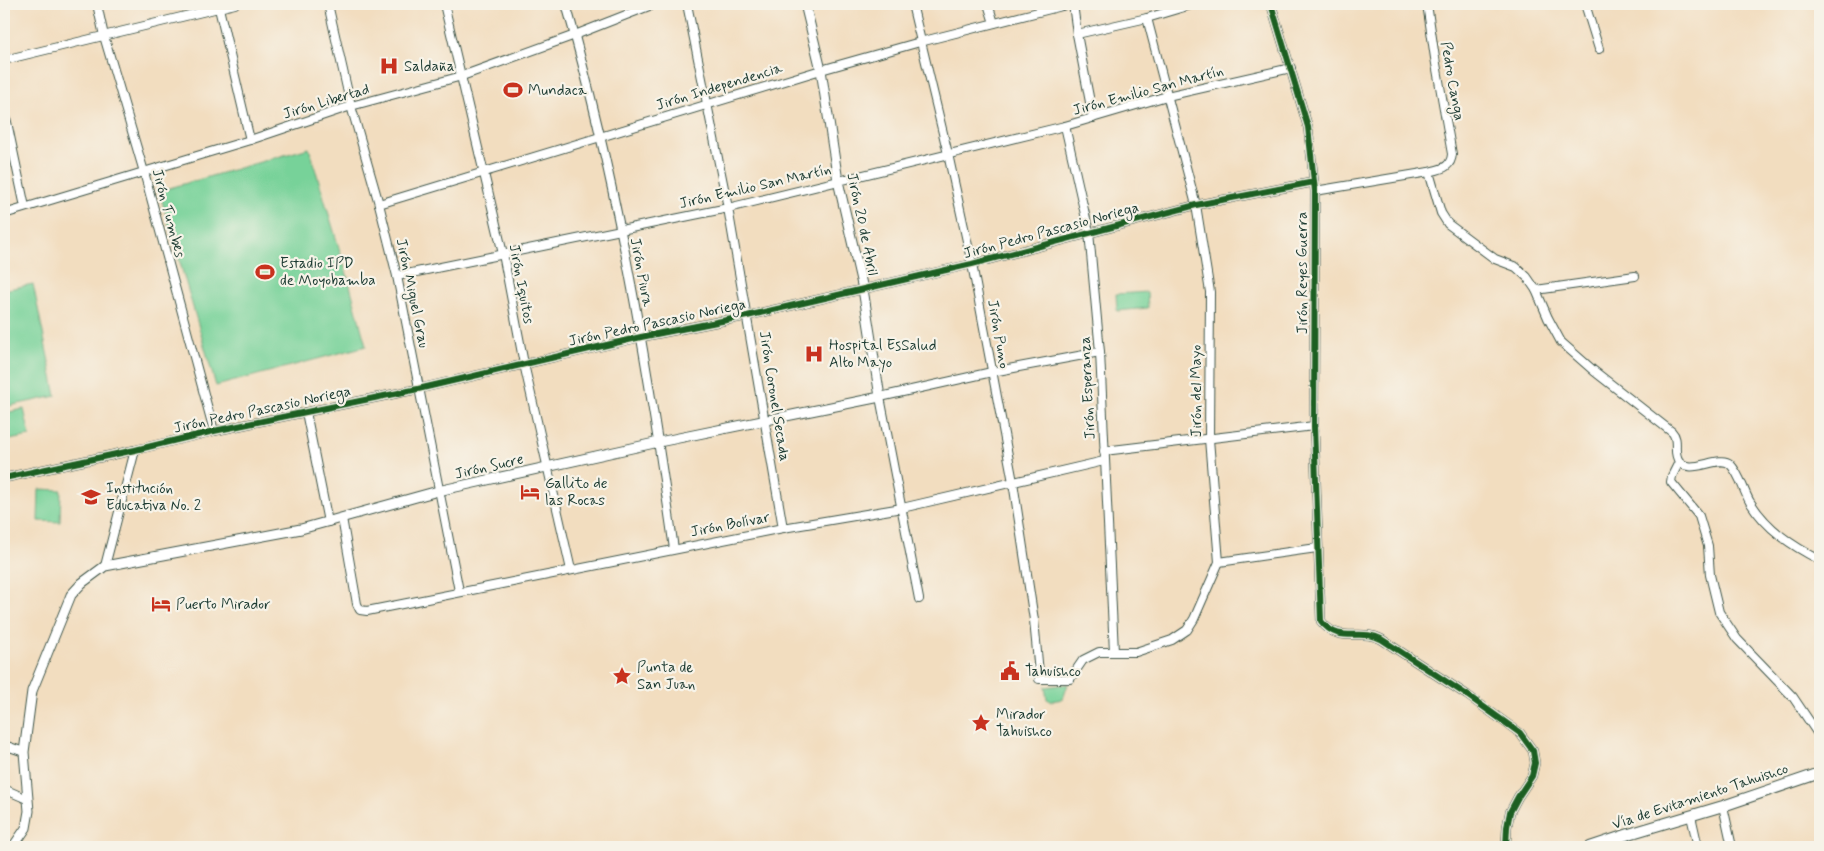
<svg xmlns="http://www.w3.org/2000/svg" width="1824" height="851" font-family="Mynerve,sans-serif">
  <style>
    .green { fill: #77d299; stroke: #4b8866 }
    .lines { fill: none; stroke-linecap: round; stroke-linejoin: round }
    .minor-casing { stroke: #3f5549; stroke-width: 10 }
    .tertiary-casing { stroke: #3f5549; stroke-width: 11 }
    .secondary-casing { stroke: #3f5549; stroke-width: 12 }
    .minor { stroke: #fff; stroke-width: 8 }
    .tertiary { stroke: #fff; stroke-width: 9 }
    .secondary { stroke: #fff; stroke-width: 10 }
    .cycleway-casing { stroke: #f7f3e8; stroke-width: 9 }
    .cycleway { stroke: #1b5e20; stroke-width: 6 }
    .labels { text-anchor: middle; stroke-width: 4.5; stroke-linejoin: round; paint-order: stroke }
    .poi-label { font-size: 15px; fill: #1f3d34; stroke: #f7f3e8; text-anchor: start }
    .street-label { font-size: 15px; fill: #1f3d34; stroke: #f7f3e8 }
  </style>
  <rect width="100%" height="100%" fill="#f7f3e8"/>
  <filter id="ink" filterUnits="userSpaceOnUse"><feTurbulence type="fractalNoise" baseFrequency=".02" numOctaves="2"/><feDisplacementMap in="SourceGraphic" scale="10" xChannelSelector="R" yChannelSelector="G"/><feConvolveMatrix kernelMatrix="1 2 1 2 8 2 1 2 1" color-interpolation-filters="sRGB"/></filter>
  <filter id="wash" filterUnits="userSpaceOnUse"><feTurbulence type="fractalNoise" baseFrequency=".0096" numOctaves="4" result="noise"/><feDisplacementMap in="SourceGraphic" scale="20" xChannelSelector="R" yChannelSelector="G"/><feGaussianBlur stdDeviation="1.12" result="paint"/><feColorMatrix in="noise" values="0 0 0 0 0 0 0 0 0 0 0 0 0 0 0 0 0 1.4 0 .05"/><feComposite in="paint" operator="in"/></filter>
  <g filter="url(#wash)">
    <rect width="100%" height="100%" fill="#f2ddbf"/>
    <g class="green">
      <path d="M 309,148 L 348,278 L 366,346 L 216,386 L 159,191 Z"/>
      <path d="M 33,284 L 56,396 L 4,407 L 4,290 Z"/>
      <path d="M 1147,292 L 1148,308 L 1117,311 L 1116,294 Z"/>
      <path d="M 24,409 L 30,436 L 4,441 L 4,413 Z"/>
      <path d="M 39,489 L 61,490 L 60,522 L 38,521 Z"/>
      <path d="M 1068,684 L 1063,699 L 1051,701 L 1047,699 L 1045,687 Z"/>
    </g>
  </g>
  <g filter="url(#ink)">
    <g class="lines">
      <g class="minor-casing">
        <g id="minor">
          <path d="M 97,4 L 104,36 L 144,172 L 214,431"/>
          <path d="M 218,4 L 250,140"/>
          <path d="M 328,4 L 351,106 L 379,204 L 397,276 L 459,591"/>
          <path d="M 444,4 L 503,254 L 524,364 L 571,570"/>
          <path d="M 566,4 C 617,182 648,366 674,549"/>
          <path d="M 687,4 L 728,208 L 783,528"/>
          <path d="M 912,4 L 948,154 L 972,264 L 1013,482 L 1034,620 L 1039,673"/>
          <path d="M 988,4 L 994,23"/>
          <path d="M 1073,4 L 1077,34 L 1093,118"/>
          <path d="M 1271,4 L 1308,127 L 1315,191 L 1314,426 L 1321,621 C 1339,645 1361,628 1381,639 L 1467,695 L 1520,733 L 1533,751 L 1535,763 L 1532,776 L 1518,797 L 1510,812 L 1507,827 L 1506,847"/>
          <path d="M 1585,4 L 1599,49"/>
          <path d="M 1077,34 L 1147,18 L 1194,4"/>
          <path d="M 4,60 L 235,4"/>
          <path d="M 4,108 L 25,207"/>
          <path d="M 1065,126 L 1089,232 L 1100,352 L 1114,652"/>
          <path d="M 1429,172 L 1441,213 L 1448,224 L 1495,259 L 1516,267 L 1527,277 L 1536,290 L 1548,318 L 1561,342 L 1594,371 L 1672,432 C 1680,440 1672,452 1679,461 C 1690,476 1719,454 1730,464 C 1740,474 1743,490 1750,502 C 1767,529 1792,546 1820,560"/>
          <path d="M 1315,191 L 1429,172 C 1441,169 1451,168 1452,154 L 1435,58 L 1427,4"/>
          <path d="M 379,204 L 821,70 L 920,42 L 1070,4"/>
          <path d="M 4,214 L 250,140 L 351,106 L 462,76 L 575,35 L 654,4"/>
          <path d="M 397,276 L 728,208 L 1065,126 L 1167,96 L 1291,68"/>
          <path d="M 1536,290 L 1635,276"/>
          <path d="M 306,412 L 328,522"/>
          <path d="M 1104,451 L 1314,426"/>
          <path d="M 1679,462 L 1672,476 L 1671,482 L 1699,516 L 1708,546 L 1710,575 L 1719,612 L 1737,639 L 1793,697 L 1820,737"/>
          <path d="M 4,478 L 135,450 L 214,431 L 418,389 L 641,337 L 747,316 L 972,264 L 1196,205 L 1314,182"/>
          <path d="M 342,518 L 357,604 L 360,610 L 367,611 L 783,528 L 902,508 L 1104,461"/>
          <path d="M 1219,562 L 1317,548"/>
          <path d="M 105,566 L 135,450"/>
          <path d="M 919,599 L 880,397 L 992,372 L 1100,352"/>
          <path d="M 1039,679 L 1070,679 L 1083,660 L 1099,652 L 1136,652 L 1172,640 L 1187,630 L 1194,619 L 1219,562 L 1209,439 L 1210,292 L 1196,205 L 1147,18"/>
          <path d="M 4,745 L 24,752"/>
          <path d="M 4,789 L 27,799"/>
          <path d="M 1723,806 L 1732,847"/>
          <path d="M 1691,816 L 1698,847"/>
        </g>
      </g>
      <g class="tertiary-casing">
        <path id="tertiary" d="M 13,847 L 26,828 L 29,811 L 24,752 L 32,691 L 71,595 L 82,583 L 105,566 L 301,529 L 438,491 L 659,442 L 880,397 L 863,289 L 838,181 L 821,70 L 805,4"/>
      </g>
      <g class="secondary-casing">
        <path id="secondary" d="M 1590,847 L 1629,834 L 1723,806 L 1820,773"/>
      </g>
      <use href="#minor" class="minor"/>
      <use href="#tertiary" class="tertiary"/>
      <use href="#secondary" class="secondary"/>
      <g class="cycleway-casing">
        <g id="cycleway">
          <path d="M 1271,4 L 1308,127 L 1315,191 L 1314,426 L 1321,621 C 1339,645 1361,628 1381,639 L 1467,695 L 1520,733 L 1533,751 L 1535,763 L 1532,776 L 1518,797 L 1510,812 L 1507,827 L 1506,847"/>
          <path d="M 4,478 L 135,450 L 214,431 L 418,389 L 641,337 L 747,316 L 972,264 L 1196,205 L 1314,182"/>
        </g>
      </g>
      <use href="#cycleway" class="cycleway"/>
    </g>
  </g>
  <defs>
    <g id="hospital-bare" transform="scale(1.5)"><path d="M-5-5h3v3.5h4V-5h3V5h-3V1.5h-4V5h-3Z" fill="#c8321e" stroke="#f7f3e8" stroke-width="2.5" paint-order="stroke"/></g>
    <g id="stadium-bare" transform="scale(1.5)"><path d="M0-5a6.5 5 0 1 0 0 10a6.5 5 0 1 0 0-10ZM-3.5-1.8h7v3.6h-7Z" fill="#c8321e" stroke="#f7f3e8" stroke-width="2.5" paint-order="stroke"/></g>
    <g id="hotel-bare" transform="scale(1.5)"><path d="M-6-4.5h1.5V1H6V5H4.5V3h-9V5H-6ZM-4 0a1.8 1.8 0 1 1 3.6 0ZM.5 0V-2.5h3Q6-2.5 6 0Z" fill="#c8321e" stroke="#f7f3e8" stroke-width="2.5" paint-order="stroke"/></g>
    <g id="school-bare" transform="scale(1.5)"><path d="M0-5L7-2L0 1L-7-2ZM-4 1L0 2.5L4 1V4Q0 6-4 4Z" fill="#c8321e" stroke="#f7f3e8" stroke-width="2.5" paint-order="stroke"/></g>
    <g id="civic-bare" transform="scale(1.5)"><path d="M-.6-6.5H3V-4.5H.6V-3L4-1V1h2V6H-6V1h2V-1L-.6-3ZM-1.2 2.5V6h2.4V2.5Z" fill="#c8321e" stroke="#f7f3e8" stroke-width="2.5" paint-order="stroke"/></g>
    <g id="sight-bare" transform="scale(1.5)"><path d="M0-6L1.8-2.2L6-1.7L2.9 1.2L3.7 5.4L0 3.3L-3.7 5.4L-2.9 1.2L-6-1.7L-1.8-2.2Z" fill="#c8321e" stroke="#f7f3e8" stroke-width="2.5" paint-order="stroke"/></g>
  </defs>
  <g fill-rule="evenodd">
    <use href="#hospital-bare" x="389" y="66"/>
    <use href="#stadium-bare" x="513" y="90"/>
    <use href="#stadium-bare" x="265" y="272"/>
    <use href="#hospital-bare" x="814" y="354"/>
    <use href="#hotel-bare" x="530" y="492"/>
    <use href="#school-bare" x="91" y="497"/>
    <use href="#hotel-bare" x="161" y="604"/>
    <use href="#civic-bare" x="1010" y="671"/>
    <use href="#sight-bare" x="622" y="676"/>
    <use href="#sight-bare" x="981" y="723"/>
  </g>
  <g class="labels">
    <g class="poi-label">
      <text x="404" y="71">Saldaña</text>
      <text x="528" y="95">Mundaca</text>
      <text x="280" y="268">Estadio IPD<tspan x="280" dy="17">de Moyobamba</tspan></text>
      <text x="829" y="350">Hospital EsSalud<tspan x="829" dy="17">Alto Mayo</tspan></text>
      <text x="545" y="488">Gallito de<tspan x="545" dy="17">las Rocas</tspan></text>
      <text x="106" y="493">Institución<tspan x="106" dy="17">Educativa No. 2</tspan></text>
      <text x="176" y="609">Puerto Mirador</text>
      <text x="637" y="672">Punta de<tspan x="637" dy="17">San Juan</tspan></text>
      <text x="1025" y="676">Tahuishco</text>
      <text x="996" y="719">Mirador<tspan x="996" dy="17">Tahuishco</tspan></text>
    </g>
    <g class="street-label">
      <text transform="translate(1453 81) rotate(80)" y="5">Pedro Canga</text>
      <text transform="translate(719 86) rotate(-17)" y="5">Jirón Independencia</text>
      <text transform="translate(1148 90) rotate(-15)" y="5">Jirón Emilio San Martín</text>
      <text transform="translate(326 101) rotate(-17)" y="5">Jirón Libertad</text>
      <text transform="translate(755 186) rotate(-13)" y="5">Jirón Emilio San Martín</text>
      <text transform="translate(169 213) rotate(75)" y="5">Jirón Tumbes</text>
      <text transform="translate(863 224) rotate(78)" y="5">Jirón 20 de Abril</text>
      <text transform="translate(1051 230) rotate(-15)" y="5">Jirón Pedro Pascasio Noriega</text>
      <text transform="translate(642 272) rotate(79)" y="5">Jirón Piura</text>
      <text transform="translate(1302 273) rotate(-90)" y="5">Jirón Reyes Guerra</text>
      <text transform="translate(522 284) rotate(79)" y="5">Jirón Iquitos</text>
      <text transform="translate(413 293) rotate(78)" y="5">Jirón Miguel Grau</text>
      <text transform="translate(657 322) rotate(-12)" y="5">Jirón Pedro Pascasio Noriega</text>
      <text transform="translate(999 334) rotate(80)" y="5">Jirón Puno</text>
      <text transform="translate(1087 388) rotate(-93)" y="5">Jirón Esperanza</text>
      <text transform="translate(1196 391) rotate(-90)" y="5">Jirón del Mayo</text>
      <text transform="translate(775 396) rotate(81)" y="5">Jirón Coronel Secada</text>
      <text transform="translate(262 409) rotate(-12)" y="5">Jirón Pedro Pascasio Noriega</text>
      <text transform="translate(489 466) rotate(-13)" y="5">Jirón Sucre</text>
      <text transform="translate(730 524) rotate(-11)" y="5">Jirón Bolívar</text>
      <text transform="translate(1700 796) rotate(-18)" y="5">Vía de Evitamiento Tahuishco</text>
    </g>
  </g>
  <rect width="1824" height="851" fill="none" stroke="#f7f3e8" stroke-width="20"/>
</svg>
